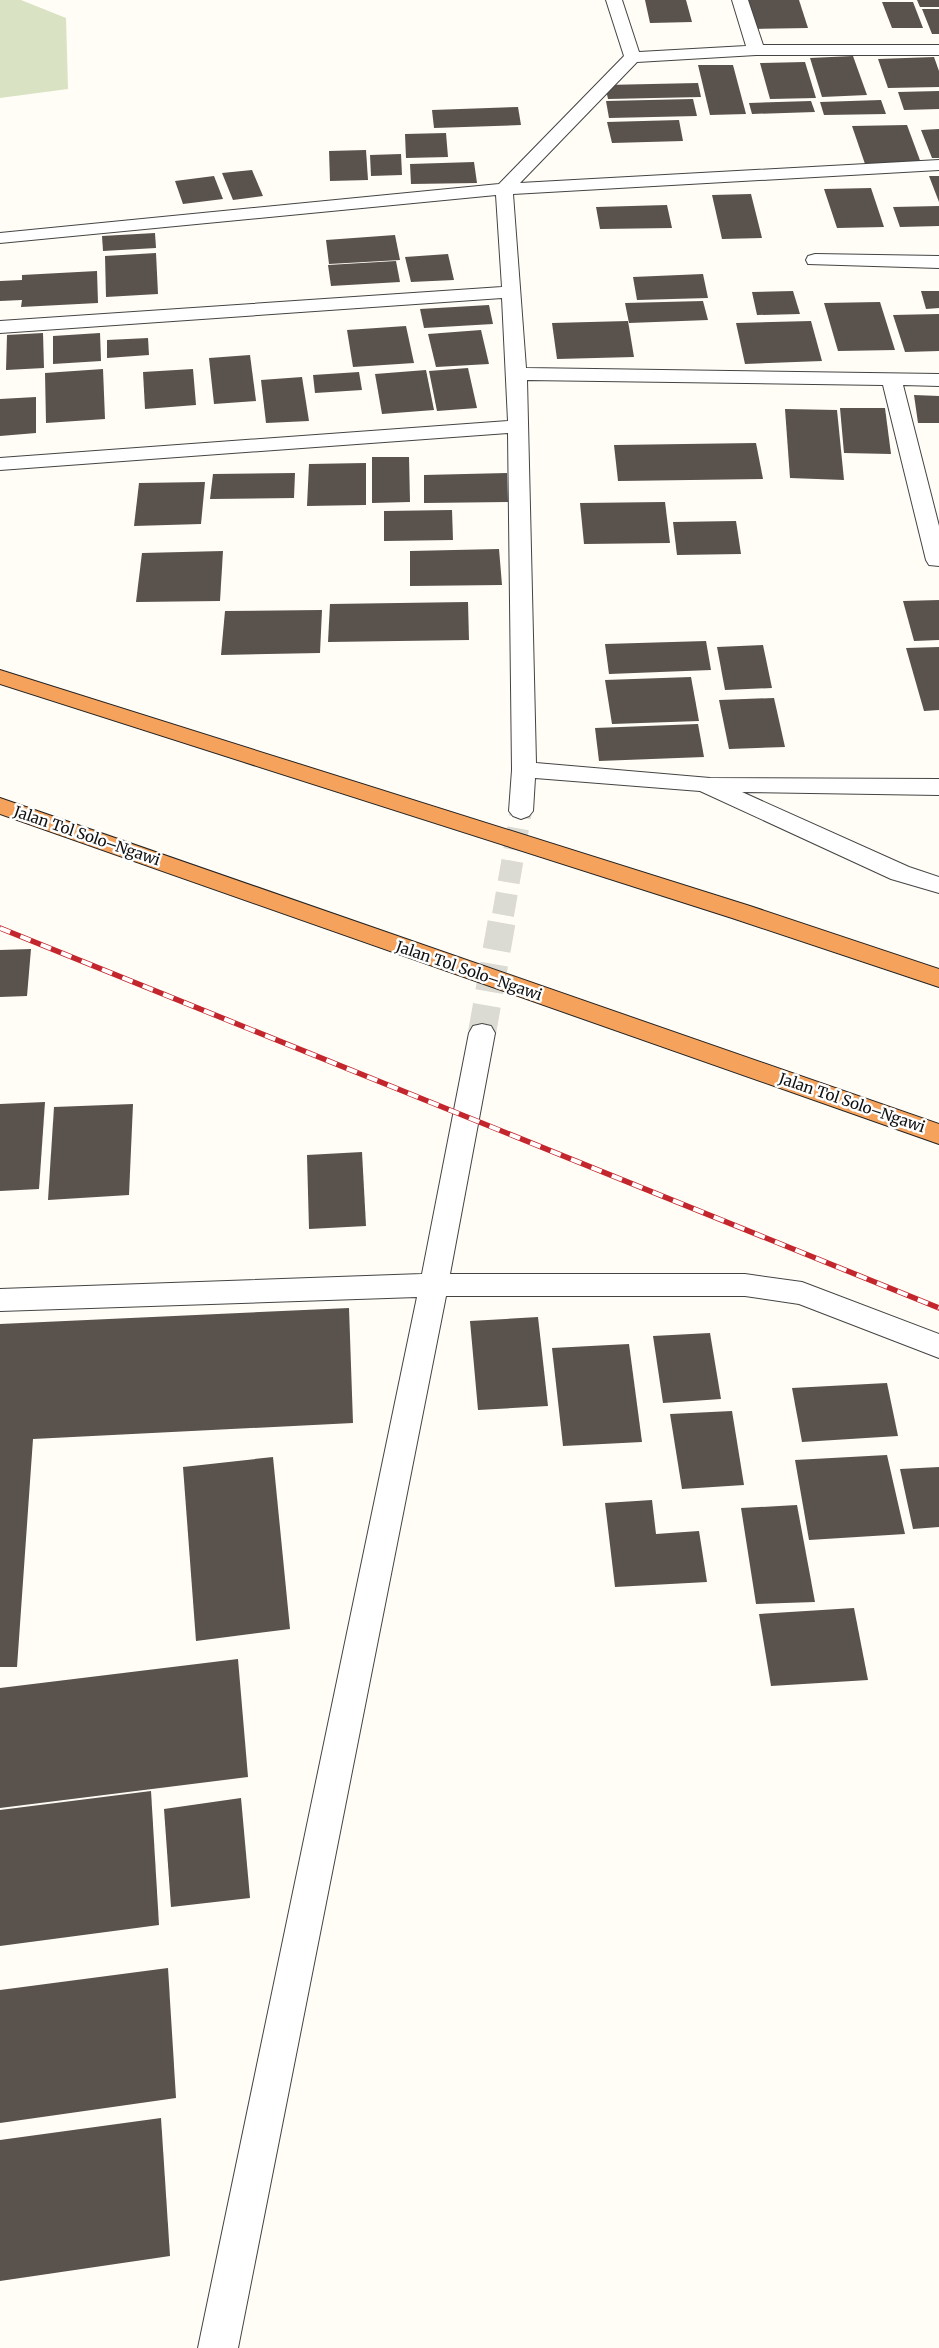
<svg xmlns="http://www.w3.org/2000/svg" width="939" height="2348" font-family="Merriweather,serif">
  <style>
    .cemetery { fill: #d9e3c4 }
    .building { fill: #5a524d }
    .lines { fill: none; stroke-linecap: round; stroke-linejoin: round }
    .minor-tunnel-far1 { stroke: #dbdad3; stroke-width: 22; stroke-dasharray: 22 11; stroke-linecap: butt }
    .minor-tunnel { stroke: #dbdad3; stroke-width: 28; stroke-dasharray: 28 14; stroke-linecap: butt }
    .minor-casing { stroke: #444; stroke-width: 2 }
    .highway-casing { stroke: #222; stroke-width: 2 }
    .minor { fill: #fff; fill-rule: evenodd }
    .highway { fill: #f5a25d; fill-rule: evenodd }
    .rail-casing { stroke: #c4262e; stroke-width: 5.5 }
    .rail { stroke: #fff; stroke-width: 4; stroke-dasharray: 11; stroke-linecap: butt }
    .labels { text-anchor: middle; stroke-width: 5; stroke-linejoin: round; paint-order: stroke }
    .street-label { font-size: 15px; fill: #111; stroke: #fff }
  </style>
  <rect width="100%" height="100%" fill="#fffdf5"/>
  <path class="cemetery" d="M 0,0 L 21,0 L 66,18 L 68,89 L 0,98 Z"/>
  <g class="building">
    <path d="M 645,0 L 686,0 L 692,22 L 650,23 Z"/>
    <path d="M 743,0 L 799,0 L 808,28 L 752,29 Z"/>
    <path d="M 917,0 L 939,0 L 939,7 L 920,7 Z"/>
    <path d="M 882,2 L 913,2 L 923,28 L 892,28 Z"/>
    <path d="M 922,9 L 939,9 L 939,34 L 932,34 Z"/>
    <path d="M 853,56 L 867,95 L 822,97 L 810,58 Z"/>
    <path d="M 934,57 L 939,71 L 939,87 L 888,88 L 878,59 Z"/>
    <path d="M 805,62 L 816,98 L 770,99 L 760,63 Z"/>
    <path d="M 698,65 L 733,65 L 746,114 L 710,115 Z"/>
    <path d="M 698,83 L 701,97 L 608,99 L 605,85 Z"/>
    <path d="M 939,91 L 939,109 L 904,110 L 898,92 Z"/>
    <path d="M 693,99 L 697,116 L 609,118 L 606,101 Z"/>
    <path d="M 881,100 L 886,114 L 824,115 L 820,102 Z"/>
    <path d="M 811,101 L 815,112 L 752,114 L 749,103 Z"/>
    <path d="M 518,107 L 521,125 L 434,128 L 432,110 Z"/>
    <path d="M 679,120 L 683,141 L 612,143 L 607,122 Z"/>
    <path d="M 907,125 L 921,163 L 865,164 L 852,126 Z"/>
    <path d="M 939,129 L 939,158 L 932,158 L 921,130 Z"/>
    <path d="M 446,133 L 448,157 L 406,158 L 405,134 Z"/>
    <path d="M 366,150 L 368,180 L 330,181 L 329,151 Z"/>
    <path d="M 401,154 L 402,175 L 371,176 L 370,155 Z"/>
    <path d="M 474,162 L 477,183 L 411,184 L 410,164 Z"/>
    <path d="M 252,170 L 263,196 L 233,200 L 222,173 Z"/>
    <path d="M 214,176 L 223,199 L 183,204 L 175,181 Z"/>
    <path d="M 929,176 L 939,176 L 939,202 Z"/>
    <path d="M 871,188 L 884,227 L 837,228 L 824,189 Z"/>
    <path d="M 751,194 L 762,238 L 722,239 L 712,195 Z"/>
    <path d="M 667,205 L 672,228 L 600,229 L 596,207 Z"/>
    <path d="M 939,206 L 939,226 L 900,227 L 893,207 Z"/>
    <path d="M 155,233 L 156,248 L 103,251 L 102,236 Z"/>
    <path d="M 395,235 L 400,260 L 329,264 L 326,240 Z"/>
    <path d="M 156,253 L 158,294 L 106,297 L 105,256 Z"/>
    <path d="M 448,254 L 454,280 L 411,282 L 405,257 Z"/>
    <path d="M 396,261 L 400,282 L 331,286 L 328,265 Z"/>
    <path d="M 97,271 L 98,303 L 21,307 L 22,300 L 0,301 L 0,281 L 22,280 L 22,275 Z"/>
    <path d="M 703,274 L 708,298 L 637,300 L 633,277 Z"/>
    <path d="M 793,291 L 800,314 L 757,315 L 752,292 Z"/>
    <path d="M 921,291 L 939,291 L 939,308 L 926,309 Z"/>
    <path d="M 703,301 L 708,320 L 629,323 L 625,303 Z"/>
    <path d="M 880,302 L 895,350 L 838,351 L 824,303 Z"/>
    <path d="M 489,305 L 493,324 L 424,328 L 420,309 Z"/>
    <path d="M 939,314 L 939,351 L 905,352 L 893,315 Z"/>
    <path d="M 628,321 L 634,357 L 557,359 L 552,323 Z"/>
    <path d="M 811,321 L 822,361 L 745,364 L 736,323 Z"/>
    <path d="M 406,326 L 414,363 L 353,367 L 347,330 Z"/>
    <path d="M 481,330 L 489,364 L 436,367 L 428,334 Z"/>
    <path d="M 43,333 L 44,368 L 6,370 L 7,335 Z"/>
    <path d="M 100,333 L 101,361 L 53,364 L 53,336 Z"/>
    <path d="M 148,338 L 149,355 L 107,358 L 107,340 Z"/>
    <path d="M 250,355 L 256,401 L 214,404 L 209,358 Z"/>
    <path d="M 468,368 L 477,408 L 437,411 L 429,371 Z"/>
    <path d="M 103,369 L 105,419 L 46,423 L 45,373 Z"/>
    <path d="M 193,369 L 196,405 L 145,409 L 143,372 Z"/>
    <path d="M 426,370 L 434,410 L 382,414 L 375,374 Z"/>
    <path d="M 359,372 L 362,390 L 315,393 L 313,375 Z"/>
    <path d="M 302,377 L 309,421 L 266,423 L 261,380 Z"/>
    <path d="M 914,395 L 939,396 L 939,423 L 918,423 Z"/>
    <path d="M 36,397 L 36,433 L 0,436 L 0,399 Z"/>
    <path d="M 840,408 L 885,408 L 891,454 L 844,453 Z"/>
    <path d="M 785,409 L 837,410 L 844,480 L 790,478 Z"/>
    <path d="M 756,443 L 763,479 L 618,481 L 614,445 Z"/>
    <path d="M 372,457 L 409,457 L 410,502 L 372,503 Z"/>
    <path d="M 366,463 L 366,505 L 307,506 L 309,464 Z"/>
    <path d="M 295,473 L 294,498 L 210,499 L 213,474 Z"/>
    <path d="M 507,473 L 508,502 L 424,503 L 424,475 Z"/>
    <path d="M 205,482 L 201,524 L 134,526 L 139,483 Z"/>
    <path d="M 665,502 L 670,543 L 584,544 L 580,503 Z"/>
    <path d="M 452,510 L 453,540 L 384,541 L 384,511 Z"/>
    <path d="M 736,521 L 741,554 L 677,555 L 673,522 Z"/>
    <path d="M 499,549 L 502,585 L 410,586 L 410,551 Z"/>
    <path d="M 223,551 L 220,601 L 136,602 L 142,553 Z"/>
    <path d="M 939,600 L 939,640 L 914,641 L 903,601 Z"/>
    <path d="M 468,602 L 469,640 L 328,642 L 330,604 Z"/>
    <path d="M 322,610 L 320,653 L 221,655 L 225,611 Z"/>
    <path d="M 706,641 L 711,670 L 609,674 L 605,644 Z"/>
    <path d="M 763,645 L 772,688 L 725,690 L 717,647 Z"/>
    <path d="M 939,647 L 939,710 L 924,711 L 906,648 Z"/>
    <path d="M 691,677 L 699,721 L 612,724 L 605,680 Z"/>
    <path d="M 774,698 L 785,747 L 729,749 L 719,700 Z"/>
    <path d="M 698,724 L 704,757 L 599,761 L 595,728 Z"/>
    <path d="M 31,949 L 27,996 L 0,997 L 0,950 Z"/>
    <path d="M 45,1102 L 39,1189 L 0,1191 L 0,1104 Z"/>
    <path d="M 133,1104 L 129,1195 L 48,1200 L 54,1107 Z"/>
    <path d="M 362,1152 L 366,1226 L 309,1229 L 307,1155 Z"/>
    <path d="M 349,1308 L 353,1423 L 33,1439 L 17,1667 L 0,1667 L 0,1324 Z"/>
    <path d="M 538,1317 L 548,1406 L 478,1410 L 470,1321 Z"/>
    <path d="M 710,1333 L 721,1399 L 663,1403 L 653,1336 Z"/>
    <path d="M 629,1344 L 642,1442 L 563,1446 L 552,1348 Z"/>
    <path d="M 887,1383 L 898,1436 L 802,1442 L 792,1388 Z"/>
    <path d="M 732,1411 L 744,1485 L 682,1489 L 670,1414 Z"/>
    <path d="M 887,1455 L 905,1534 L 809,1540 L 795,1460 Z"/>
    <path d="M 273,1457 L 290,1629 L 196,1641 L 183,1467 Z"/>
    <path d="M 939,1467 L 939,1527 L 913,1529 L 900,1469 Z"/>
    <path d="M 652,1500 L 656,1534 L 699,1531 L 707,1582 L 615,1587 L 605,1503 Z"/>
    <path d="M 797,1505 L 815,1602 L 756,1604 L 741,1508 Z"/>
    <path d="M 854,1608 L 868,1680 L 771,1686 L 759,1614 Z"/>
    <path d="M 238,1659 L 248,1777 L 0,1808 L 0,1688 Z"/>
    <path d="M 151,1791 L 159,1925 L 0,1946 L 0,1810 Z"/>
    <path d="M 241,1798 L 250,1898 L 171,1907 L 164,1809 Z"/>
    <path d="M 168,1968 L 176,2098 L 0,2123 L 0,1990 Z"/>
    <path d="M 161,2118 L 170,2256 L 0,2281 L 0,2140 Z"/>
  </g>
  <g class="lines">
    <path class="minor-tunnel-far1" d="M 503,915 L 521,811"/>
    <path class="minor-tunnel" d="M 482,1033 L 503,914"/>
    <g class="minor-casing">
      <g id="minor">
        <path d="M 606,0 L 622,0 L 639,52 L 746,46 L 732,0 L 748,0 L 763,45 L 939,45 L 939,55 L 756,55 L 637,62 L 520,183 L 939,160 L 939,170 L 513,194 L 526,368 L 939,374 L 939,386 L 903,385 L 939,526 L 939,566 L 929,565 L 926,560 L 883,385 L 527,380 L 536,763 L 710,778 L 939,779 L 939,795 L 742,792 L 909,867 L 939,877 L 939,893 L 891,879 L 700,791 L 535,778 L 533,811 L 529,816 L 521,819 L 513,816 L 509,811 L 512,770 L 508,433 L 0,470 L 0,458 L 508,421 L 502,298 L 0,333 L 0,321 L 502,287 L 496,195 L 0,243 L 0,233 L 499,184 L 624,56 Z"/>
        <path d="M 815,254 L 939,256 L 939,268 L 808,264 L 806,260 L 808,256 Z"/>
        <path d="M 482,1024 L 491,1026 L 495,1033 L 450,1274 L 745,1274 L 802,1282 L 939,1334 L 939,1358 L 799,1304 L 745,1296 L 446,1296 L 238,2348 L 198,2348 L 417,1297 L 0,1311 L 0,1289 L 422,1274 L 469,1033 L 473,1026 Z"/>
      </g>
    </g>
    <g class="highway-casing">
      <g id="highway">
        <path d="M 0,670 L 750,906 L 939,969 L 939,987 L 732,918 L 0,684 Z"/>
        <path d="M 0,798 L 939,1124 L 939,1144 L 0,814 Z"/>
      </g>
    </g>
    <use href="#minor" class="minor"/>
    <use href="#highway" class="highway"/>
    <g class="rail-casing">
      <path id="rail" d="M 0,928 L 939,1308"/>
    </g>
    <use href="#rail" class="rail"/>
  </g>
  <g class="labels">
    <g class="street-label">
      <text transform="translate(87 836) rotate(19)" y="5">Jalan Tol Solo–Ngawi</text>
      <text transform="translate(469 971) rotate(19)" y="5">Jalan Tol Solo–Ngawi</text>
      <text transform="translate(852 1103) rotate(19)" y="5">Jalan Tol Solo–Ngawi</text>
    </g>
  </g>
</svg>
